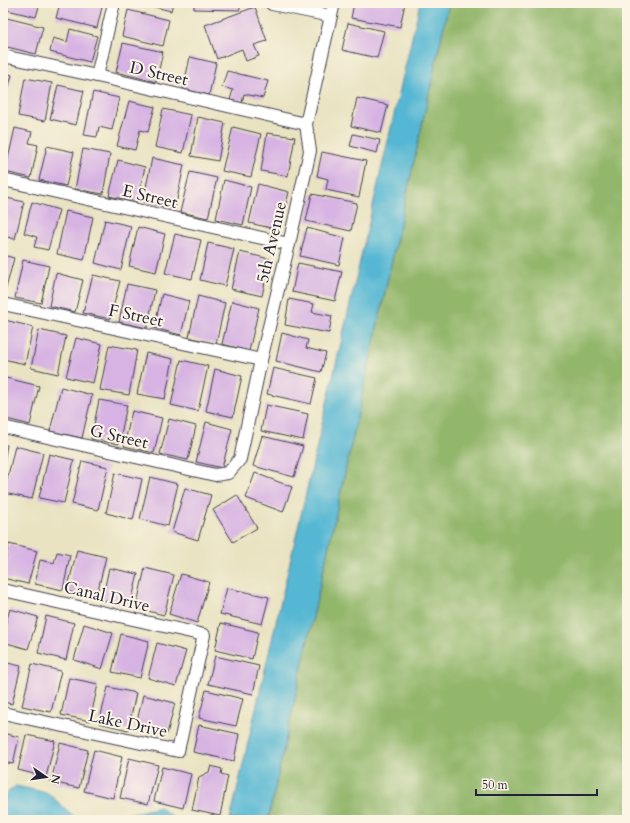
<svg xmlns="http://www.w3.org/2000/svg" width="630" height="823" font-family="Cardo,serif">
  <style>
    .forest { fill: #92b66b; stroke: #5a6c53 }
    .water { fill: #54b7d3; stroke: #3b6c87 }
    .building { fill: #d7b3e3 }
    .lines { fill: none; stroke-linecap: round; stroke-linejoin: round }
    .minor-casing { stroke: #403f4f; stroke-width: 14 }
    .minor { stroke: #fff; stroke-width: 12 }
    .labels { text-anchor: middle; stroke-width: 4; stroke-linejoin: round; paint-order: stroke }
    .street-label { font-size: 17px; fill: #22223b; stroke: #fcf5e5 }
  </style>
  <rect width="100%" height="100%" fill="#fcf5e5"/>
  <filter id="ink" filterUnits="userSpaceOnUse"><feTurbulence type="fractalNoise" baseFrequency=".025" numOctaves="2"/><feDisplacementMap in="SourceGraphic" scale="8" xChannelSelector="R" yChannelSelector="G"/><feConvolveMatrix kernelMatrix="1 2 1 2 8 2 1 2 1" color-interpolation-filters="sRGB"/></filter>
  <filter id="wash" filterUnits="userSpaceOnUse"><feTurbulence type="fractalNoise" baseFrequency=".012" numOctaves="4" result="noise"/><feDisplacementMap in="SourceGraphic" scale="16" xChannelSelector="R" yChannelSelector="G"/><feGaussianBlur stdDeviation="0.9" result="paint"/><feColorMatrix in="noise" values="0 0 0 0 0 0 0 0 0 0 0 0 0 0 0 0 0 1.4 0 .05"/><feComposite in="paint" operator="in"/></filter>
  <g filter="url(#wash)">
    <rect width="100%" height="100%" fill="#e9e3c2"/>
    <path class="forest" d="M 449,3 L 627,3 L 627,820 L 268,820 Z"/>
    <g class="water">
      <path d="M 420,3 L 449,3 L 268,820 L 230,820 Z"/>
      <path d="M 16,786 L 48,793 L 78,820 L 3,820 L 3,800 L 8,792 Z"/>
      <path d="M 160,807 L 176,820 L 120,820 L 128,814 Z"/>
    </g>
    <g id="blocks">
      <g class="building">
        <path d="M 3,3 L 40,3 L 36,17 L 3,9 Z"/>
        <path d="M 60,3 L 103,3 L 97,28 L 56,18 Z"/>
        <path d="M 139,3 L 173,3 L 171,11 Z"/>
        <path d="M 194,3 L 240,3 L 240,10 L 194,9 Z"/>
        <path d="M 354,3 L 405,3 L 400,27 L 351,18 Z"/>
        <path d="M 255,7 L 267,41 L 254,45 L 259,56 L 246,61 L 242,49 L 217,59 L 205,25 Z"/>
        <path d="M 128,10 L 169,20 L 163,46 L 122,36 Z"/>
        <path d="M 3,17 L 43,27 L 36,54 L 3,46 Z"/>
        <path d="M 348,23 L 384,31 L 377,58 L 342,50 Z"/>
        <path d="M 70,29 L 97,36 L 90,62 L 50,52 L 53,38 L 67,42 Z"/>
        <path d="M 123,43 L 163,52 L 156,82 L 116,72 Z"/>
        <path d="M 190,57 L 216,63 L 209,95 L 183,89 Z"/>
        <path d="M 227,71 L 268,81 L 263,98 L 244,94 L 242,103 L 230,100 L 233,90 L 222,87 Z"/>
        <path d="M 3,72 L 12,75 L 3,107 Z"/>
        <path d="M 25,78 L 52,83 L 45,121 L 18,116 Z"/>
        <path d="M 58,85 L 84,91 L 76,125 L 50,119 Z"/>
        <path d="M 93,92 L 119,98 L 112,130 L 99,127 L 97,137 L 84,135 Z"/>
        <path d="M 357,98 L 388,105 L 381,133 L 351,126 Z"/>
        <path d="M 129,101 L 155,107 L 148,132 L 140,130 L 135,150 L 117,146 Z"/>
        <path d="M 163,109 L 191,115 L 183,153 L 155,147 Z"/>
        <path d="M 198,117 L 225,123 L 218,161 L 191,156 Z"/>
        <path d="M 233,127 L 261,134 L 251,177 L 222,171 Z"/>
        <path d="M 15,128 L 32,132 L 29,143 L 38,145 L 31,178 L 5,172 Z"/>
        <path d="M 267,133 L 295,137 L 288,176 L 261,171 Z"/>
        <path d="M 353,134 L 380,140 L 377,153 L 350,146 Z"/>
        <path d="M 47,146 L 74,152 L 66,186 L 39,180 Z"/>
        <path d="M 83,149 L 110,154 L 103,194 L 75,189 Z"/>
        <path d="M 322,152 L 366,161 L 359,197 L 326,190 L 328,179 L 317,176 Z"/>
        <path d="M 152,158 L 184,165 L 175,209 L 143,202 Z"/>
        <path d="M 118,160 L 145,167 L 137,202 L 109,196 Z"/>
        <path d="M 190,172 L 217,178 L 208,218 L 180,212 Z"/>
        <path d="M 224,180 L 251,187 L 243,225 L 216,219 Z"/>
        <path d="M 258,184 L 289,192 L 280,230 L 249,223 Z"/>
        <path d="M 312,194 L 357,203 L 351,231 L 306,221 Z"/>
        <path d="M 3,197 L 24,202 L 15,239 L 3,236 Z"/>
        <path d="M 32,202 L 59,210 L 48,250 L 34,247 L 37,237 L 24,233 Z"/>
        <path d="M 66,211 L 93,217 L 84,260 L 57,254 Z"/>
        <path d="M 105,220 L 131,226 L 121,270 L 95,263 Z"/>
        <path d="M 138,227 L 165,234 L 156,272 L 129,266 Z"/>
        <path d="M 307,228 L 345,238 L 339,265 L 300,256 Z"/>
        <path d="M 175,234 L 201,240 L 192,279 L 165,273 Z"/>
        <path d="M 208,243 L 234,249 L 225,286 L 200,280 Z"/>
        <path d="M 240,252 L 270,259 L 262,296 L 231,289 Z"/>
        <path d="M 3,255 L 14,258 L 4,296 L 3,296 Z"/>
        <path d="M 23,260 L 49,266 L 41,303 L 15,298 Z"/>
        <path d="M 298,263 L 342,272 L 335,301 L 292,292 Z"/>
        <path d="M 56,273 L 83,280 L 75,312 L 49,306 Z"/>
        <path d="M 93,275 L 120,281 L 110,319 L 83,313 Z"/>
        <path d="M 127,284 L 155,290 L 147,328 L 119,322 Z"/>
        <path d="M 162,294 L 189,301 L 181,335 L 154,328 Z"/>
        <path d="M 198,296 L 225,303 L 216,344 L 189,337 Z"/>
        <path d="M 289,299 L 314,304 L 312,312 L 332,316 L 329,333 L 285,325 Z"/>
        <path d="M 232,301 L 259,308 L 249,351 L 222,344 Z"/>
        <path d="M 5,320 L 33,327 L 25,364 L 3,359 L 3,328 Z"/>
        <path d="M 39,330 L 66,336 L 58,374 L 31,368 Z"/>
        <path d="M 282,333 L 308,340 L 306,348 L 326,353 L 321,372 L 276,361 Z"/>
        <path d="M 76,338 L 102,344 L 93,383 L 66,377 Z"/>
        <path d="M 109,345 L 137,350 L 129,395 L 100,390 Z"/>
        <path d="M 146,353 L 173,359 L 165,399 L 137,394 Z"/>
        <path d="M 181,360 L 208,366 L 198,411 L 171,405 Z"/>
        <path d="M 273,368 L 317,378 L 311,404 L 267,394 Z"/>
        <path d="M 215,369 L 242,376 L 233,417 L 206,411 Z"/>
        <path d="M 6,378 L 39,386 L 30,425 L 3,418 L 3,392 Z"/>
        <path d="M 61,387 L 92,395 L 82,438 L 50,431 Z"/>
        <path d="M 99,400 L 127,405 L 119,444 L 91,439 Z"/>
        <path d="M 266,405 L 308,414 L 303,440 L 261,431 Z"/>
        <path d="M 132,411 L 162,418 L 154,453 L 124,446 Z"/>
        <path d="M 169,419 L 196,426 L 188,460 L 160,454 Z"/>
        <path d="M 206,422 L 232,429 L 222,468 L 196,462 Z"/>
        <path d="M 262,436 L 303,446 L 294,477 L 253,466 Z"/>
        <path d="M 3,444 L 7,445 L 4,462 L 3,462 Z"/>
        <path d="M 15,446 L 43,453 L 32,499 L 4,493 Z"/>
        <path d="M 49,454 L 74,460 L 64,503 L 39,498 Z"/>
        <path d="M 82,461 L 108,467 L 98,510 L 72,504 Z"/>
        <path d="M 115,473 L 142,479 L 133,520 L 106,513 Z"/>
        <path d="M 255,473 L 292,487 L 283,512 L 246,498 Z"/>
        <path d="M 150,477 L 178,484 L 168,526 L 140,519 Z"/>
        <path d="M 185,488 L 211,495 L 198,540 L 172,532 Z"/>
        <path d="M 237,495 L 257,528 L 233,542 L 213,510 Z"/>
        <path d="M 9,544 L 37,551 L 28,584 L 3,578 L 3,568 Z"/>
        <path d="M 77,550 L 106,557 L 96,598 L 67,591 Z"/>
        <path d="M 57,552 L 70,555 L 63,590 L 35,584 L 40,560 L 54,563 Z"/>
        <path d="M 109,568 L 138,574 L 130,607 L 102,600 Z"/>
        <path d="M 145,568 L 174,575 L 164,615 L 136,608 Z"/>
        <path d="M 181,574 L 209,582 L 197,623 L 169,614 Z"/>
        <path d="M 227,588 L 269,597 L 262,624 L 220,614 Z"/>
        <path d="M 10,609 L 38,617 L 28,649 L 3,642 L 3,632 Z"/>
        <path d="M 46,616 L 74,623 L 66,660 L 38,653 Z"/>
        <path d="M 221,623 L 258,632 L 252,659 L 215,650 Z"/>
        <path d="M 84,624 L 113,633 L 102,669 L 74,660 Z"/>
        <path d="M 121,634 L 149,641 L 140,678 L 112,672 Z"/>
        <path d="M 157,643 L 186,651 L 176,686 L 148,678 Z"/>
        <path d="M 215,656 L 259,666 L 253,694 L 208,684 Z"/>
        <path d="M 3,662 L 21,666 L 12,704 L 3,702 Z"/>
        <path d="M 32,664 L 61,671 L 51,712 L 22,706 Z"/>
        <path d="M 69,678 L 98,684 L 90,721 L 61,715 Z"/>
        <path d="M 108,687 L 136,693 L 128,730 L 99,723 Z"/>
        <path d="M 206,690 L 243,699 L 236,726 L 199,718 Z"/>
        <path d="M 143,695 L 175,703 L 167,734 L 136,726 Z"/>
        <path d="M 199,725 L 239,734 L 234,761 L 193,752 Z"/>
        <path d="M 3,733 L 19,737 L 13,764 L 3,762 Z"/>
        <path d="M 26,735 L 55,741 L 46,777 L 18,770 Z"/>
        <path d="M 60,743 L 88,750 L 79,788 L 51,782 Z"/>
        <path d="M 94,750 L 122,757 L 113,798 L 84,791 Z"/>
        <path d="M 129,758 L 158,765 L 148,804 L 120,798 Z"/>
        <path d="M 211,766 L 222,769 L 221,774 L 228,776 L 220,816 L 192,810 L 199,777 L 209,772 Z"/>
        <path d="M 162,767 L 191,774 L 183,808 L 154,801 Z"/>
      </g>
    </g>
  </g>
  <g filter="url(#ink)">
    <use href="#blocks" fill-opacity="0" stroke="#403f4f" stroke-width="1"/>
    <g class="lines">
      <g class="minor-casing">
        <g id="minor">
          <path d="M 271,3 L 272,4 L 331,16"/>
          <path d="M 3,56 L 97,76 L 306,124"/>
          <path d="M 97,76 L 114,3"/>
          <path d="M 3,180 L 289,244"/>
          <path d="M 3,304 L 261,360"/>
          <path d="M 3,427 L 215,475 L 228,473 L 240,459 L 261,360 L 289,244 L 310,151 L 306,124 L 334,3"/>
          <path d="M 3,590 L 204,635 L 178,751 L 3,713"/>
        </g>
      </g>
      <use href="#minor" class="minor"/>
    </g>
  </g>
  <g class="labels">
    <g class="street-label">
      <text transform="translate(159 73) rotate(13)" y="6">D Street</text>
      <text transform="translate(150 196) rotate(13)" y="6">E Street</text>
      <text transform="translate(271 242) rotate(-77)" y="6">5th Avenue</text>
      <text transform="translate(136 315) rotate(12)" y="6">F Street</text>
      <text transform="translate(119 436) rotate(13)" y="6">G Street</text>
      <text transform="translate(107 596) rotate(13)" y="6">Canal Drive</text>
      <text transform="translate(128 723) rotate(12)" y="6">Lake Drive</text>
    </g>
  </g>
  <rect width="630" height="823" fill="none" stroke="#fcf5e5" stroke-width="16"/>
  <g transform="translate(46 777) rotate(103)" stroke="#fcf5e5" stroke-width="3" paint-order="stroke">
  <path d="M0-3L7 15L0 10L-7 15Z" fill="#22223b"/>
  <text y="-6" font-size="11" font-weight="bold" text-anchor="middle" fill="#22223b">N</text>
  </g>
  <path d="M476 789v6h121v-6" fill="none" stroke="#22223b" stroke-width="2"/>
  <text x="482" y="789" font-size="12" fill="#22223b" stroke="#fcf5e5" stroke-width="3" paint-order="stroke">50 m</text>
</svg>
